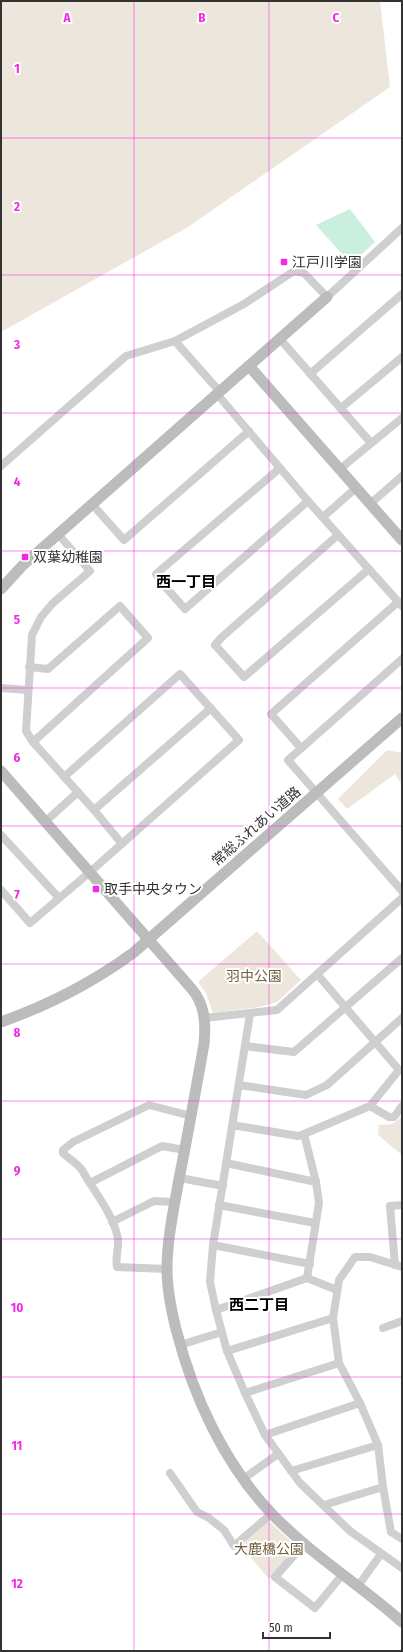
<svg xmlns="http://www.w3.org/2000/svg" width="403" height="1652" font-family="'Fira Sans Condensed','Noto Sans JP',sans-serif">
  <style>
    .green { fill: #ece6dc }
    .water { fill: #cbefdf }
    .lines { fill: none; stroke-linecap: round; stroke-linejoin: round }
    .street { stroke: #cfcfcf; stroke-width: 8 }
    .secondary { stroke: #bcbcbc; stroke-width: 11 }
    .grid { fill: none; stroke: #f22ae2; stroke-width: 1; stroke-opacity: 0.55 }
    .poi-dot { fill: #f22ae2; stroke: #fff; stroke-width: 1.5 }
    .labels { text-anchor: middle; stroke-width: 4; stroke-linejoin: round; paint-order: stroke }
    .poi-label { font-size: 14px; fill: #323232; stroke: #fff; text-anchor: start }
    .street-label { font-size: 14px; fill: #323232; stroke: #fff }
    .park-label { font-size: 14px; fill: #71603b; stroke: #fff }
    .neighbourhood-label { font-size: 15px; font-weight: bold; fill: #000; stroke: #fff }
    .grid-label { font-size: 13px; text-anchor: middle; font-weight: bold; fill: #f22ae2; stroke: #fff; stroke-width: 4; stroke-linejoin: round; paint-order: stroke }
  </style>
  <rect width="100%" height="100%" fill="#fff"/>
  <g class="green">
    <path d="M 1,1 L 380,1 L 390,87 L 188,227 L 1,332 Z"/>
    <path d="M 387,750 L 402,753 L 402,785 L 395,774 L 347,809 L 338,799 Z"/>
    <path d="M 257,931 L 301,980 L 277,1002 L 259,1007 L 213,1013 L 206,993 L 198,982 Z"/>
    <path d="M 402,1117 L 402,1155 L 378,1135 L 379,1125 L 392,1124 Z"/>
    <path d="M 269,1521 L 297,1547 L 269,1579 L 241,1546 Z"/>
  </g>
  <path class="water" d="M 350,209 L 375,242 L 351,264 L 316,225 Z"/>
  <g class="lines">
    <g class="street">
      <path d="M 280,339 L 371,443"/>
      <path d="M 175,341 L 220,392"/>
      <path d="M 310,374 L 402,294"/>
      <path d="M 217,394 L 308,501 L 402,606"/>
      <path d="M 341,408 L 402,357"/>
      <path d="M 1,466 L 126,356 L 175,341 L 244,304 L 294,271 L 304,273 L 327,297 L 402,228"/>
      <path d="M 280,468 L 156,574 L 161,582 L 185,609 L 308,501"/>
      <path d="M 340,469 L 402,418"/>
      <path d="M 92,504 L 124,540 L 249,431"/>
      <path d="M 370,504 L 402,476"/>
      <path d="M 323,517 L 356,488"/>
      <path d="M 58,534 L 90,571 L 53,603 L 41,617 L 32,635 L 26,731 L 33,742 L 94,810 L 122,844"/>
      <path d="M 338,535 L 222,637 L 215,645 L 244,677 L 369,569"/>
      <path d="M 402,659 L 288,760 L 402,891"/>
      <path d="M 29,667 L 48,669 L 120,606 L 148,638 L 33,742"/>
      <path d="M 1,688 L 28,690"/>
      <path d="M 301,748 L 271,714 L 398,602"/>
      <path d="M 94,810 L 211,708"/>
      <path d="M 46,821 L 78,792"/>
      <path d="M 1,835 L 59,898"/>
      <path d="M 1,890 L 30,923 L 90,872 L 239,740 L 180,674 L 64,777"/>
      <path d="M 250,1014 L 213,1245 L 210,1282 L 216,1310 L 227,1351 L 245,1393 L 265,1435 L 300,1483 L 350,1531 L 402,1568"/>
      <path d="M 205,1018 L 277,1010 L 402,898"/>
      <path d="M 245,1046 L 294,1052 L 402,958"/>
      <path d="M 239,1085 L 306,1095 L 327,1085 L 402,1018"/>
      <path d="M 370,1106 L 389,1117 L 394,1117 L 402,1106"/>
      <path d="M 232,1125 L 298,1136 L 304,1134 L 370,1106 L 399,1070 L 317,974"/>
      <path d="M 304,1134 L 316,1182 L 319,1203 L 307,1278"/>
      <path d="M 226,1163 L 316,1182"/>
      <path d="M 180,1178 L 223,1186"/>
      <path d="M 90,1183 L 162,1146 L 185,1150"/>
      <path d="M 219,1205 L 315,1223"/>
      <path d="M 112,1222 L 154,1201 L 175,1202"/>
      <path d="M 213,1245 L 310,1264"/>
      <path d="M 395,1265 L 390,1206 L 402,1205"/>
      <path d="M 402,1267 L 370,1257 L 355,1257 L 339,1280 L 333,1318 L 339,1363 L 360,1403 L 378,1445 L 383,1487 L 391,1532 L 402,1539"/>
      <path d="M 167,1269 L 117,1267 C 115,1258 119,1248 118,1239 C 114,1215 93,1190 82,1170 C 78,1164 68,1158 63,1153 L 63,1150 L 73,1142 L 149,1105 L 191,1116"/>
      <path d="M 216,1310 L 307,1278 L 337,1290"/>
      <path d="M 383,1328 L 402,1321"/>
      <path d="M 180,1345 L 222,1332"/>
      <path d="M 227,1351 L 333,1318"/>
      <path d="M 245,1393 L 339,1363"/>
      <path d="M 265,1435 L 360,1403"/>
      <path d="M 291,1471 L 378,1445"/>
      <path d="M 170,1473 L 197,1512 L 209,1518 L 224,1530 L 234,1546 L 271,1514"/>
      <path d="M 243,1479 L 278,1454"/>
      <path d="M 324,1505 L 383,1487"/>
      <path d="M 304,1544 L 275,1577 L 315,1608 L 342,1575"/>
      <path d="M 358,1586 L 381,1554"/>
    </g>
    <g class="secondary">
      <path d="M 249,366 L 402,540"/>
      <path d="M 1,589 L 22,566 L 327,297"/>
      <path d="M 1,771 L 191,988 C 205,1004 206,1023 204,1044 C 196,1089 188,1134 179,1179 C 174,1208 167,1239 167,1269 C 167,1289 171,1309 176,1329 C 193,1396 224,1464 273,1515 C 312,1555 360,1585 402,1622"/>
      <path d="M 1,1022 C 49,1005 92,983 133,953 L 402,718"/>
    </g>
  </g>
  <path class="grid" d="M 134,1 L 134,1651M 269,1 L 269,1651M 1,138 L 402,138M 1,275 L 402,275M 1,413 L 402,413M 1,551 L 402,551M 1,688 L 402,688M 1,826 L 402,826M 1,964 L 402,964M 1,1101 L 402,1101M 1,1239 L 402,1239M 1,1377 L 402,1377M 1,1514 L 402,1514"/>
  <g class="poi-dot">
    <rect x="280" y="258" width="8" height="8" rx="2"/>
    <rect x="21" y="553" width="8" height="8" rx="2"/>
    <rect x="92" y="885" width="8" height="8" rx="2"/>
  </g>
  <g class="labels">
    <g class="poi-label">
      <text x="292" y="267">江戸川学園</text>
      <text x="33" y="562">双葉幼稚園</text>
      <text x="104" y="894">取手中央タウン</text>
    </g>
    <g class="street-label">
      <text transform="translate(256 826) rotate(-41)" y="5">常総ふれあい道路</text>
    </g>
    <g class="park-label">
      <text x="254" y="981">羽中公園</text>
      <text x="269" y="1554">大鹿橋公園</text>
    </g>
    <g class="neighbourhood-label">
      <text x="186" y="587">西一丁目</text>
      <text x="259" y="1310">西二丁目</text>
    </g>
  </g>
  <g class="grid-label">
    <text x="67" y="22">A</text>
    <text x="202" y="22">B</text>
    <text x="336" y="22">C</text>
    <text x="17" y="73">1</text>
    <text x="17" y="211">2</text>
    <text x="17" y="349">3</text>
    <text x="17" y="486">4</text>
    <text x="17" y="624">5</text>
    <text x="17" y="762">6</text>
    <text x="17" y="899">7</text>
    <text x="17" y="1037">8</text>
    <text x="17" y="1175">9</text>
    <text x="17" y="1312">10</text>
    <text x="17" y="1450">11</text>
    <text x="17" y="1588">12</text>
  </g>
  <rect width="403" height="1652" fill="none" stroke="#323232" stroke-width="4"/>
  <path d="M263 1632v6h67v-6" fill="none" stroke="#323232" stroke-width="2"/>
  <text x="269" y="1632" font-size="12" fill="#323232" stroke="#ffffff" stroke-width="3" paint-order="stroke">50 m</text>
</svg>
